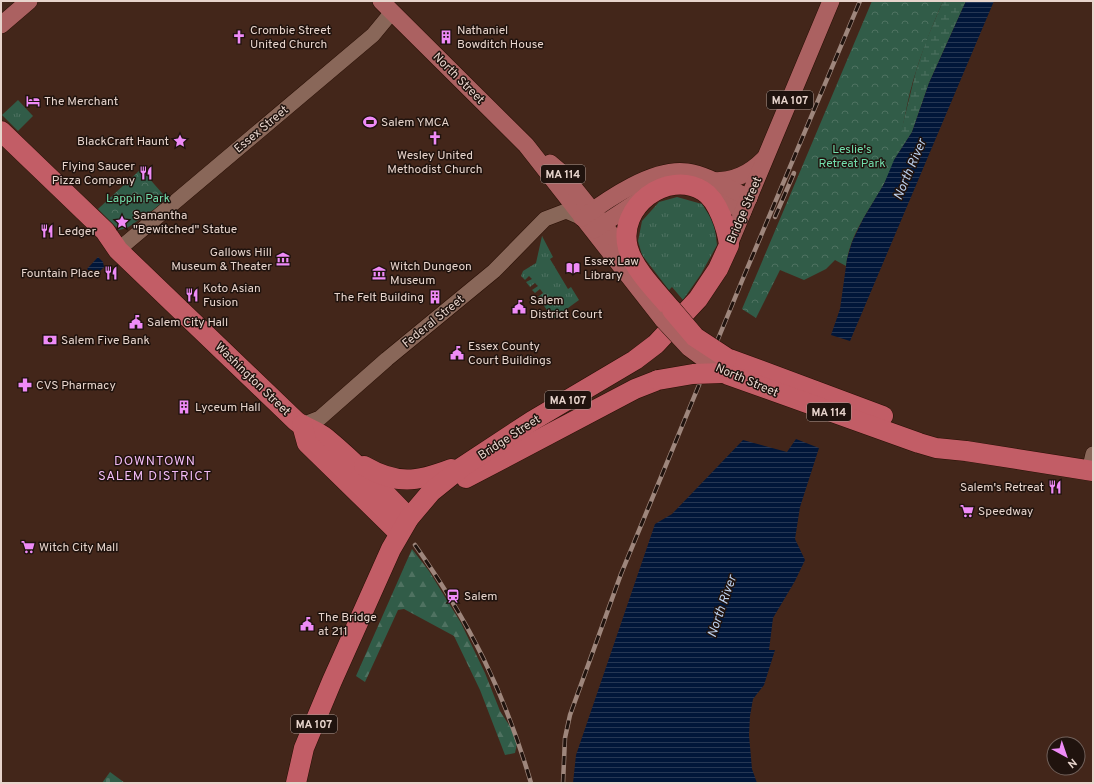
<svg xmlns="http://www.w3.org/2000/svg" width="1094" height="784" font-family="Overpass,sans-serif">
  <style>
    .grass { fill: url(#grass-tufts) }
    .forest { fill: url(#forest-firs) }
    .wetland { fill: url(#wetland-marsh) }
    .cemetery { fill: url(#cemetery-stones) }
    .park { fill: url(#park-crowns) }
    .water { fill: url(#water-rules) }
    .lines { fill: none; stroke-linecap: round; stroke-linejoin: round }
    .secondary-casing { stroke: #280e04; stroke-width: 16 }
    .primary-casing { stroke: #280e04; stroke-width: 18 }
    .highway-casing { stroke: #280e04; stroke-width: 21 }
    .secondary { stroke: #896759; stroke-width: 15 }
    .primary { stroke: #ab6161; stroke-width: 17 }
    .highway { stroke: #c25d66; stroke-width: 20 }
    .rail-casing { stroke: #9e867c; stroke-width: 4.5 }
    .rail { stroke: #20130e; stroke-width: 3; stroke-dasharray: 9; stroke-linecap: butt }
    .primary-bridge-casing { stroke: #280e04; stroke-width: 18; stroke-linecap: butt }
    .highway-bridge-casing { stroke: #280e04; stroke-width: 21; stroke-linecap: butt }
    .primary-bridge { stroke: #ab6161; stroke-width: 17 }
    .highway-bridge { stroke: #c25d66; stroke-width: 20 }
    .labels { text-anchor: middle; stroke-width: 3; stroke-linejoin: round; paint-order: stroke }
    .shield { fill: #20130e; stroke: #ab9a93; stroke-width: 1 }
    .shield-label { font-size: 11px; font-weight: bold; fill: #e7d4cc }
    .poi-label { font-size: 12px; fill: #e7d4cc; stroke: #20130e; text-anchor: start }
    .street-label { font-size: 12px; fill: #e7d4cc; stroke: #20130e }
    .park-label { font-size: 12px; fill: #72deac; stroke: #20130e }
    .water-label { font-size: 13px; font-style: italic; fill: #bbd0ef; stroke: #20130e }
    .neighbourhood-label { font-size: 13px; letter-spacing: 1px; fill: #f2bbf6; stroke: #20130e }
  </style>
  <defs>
    <pattern id="grass-tufts" width="24" height="20" patternUnits="userSpaceOnUse"><rect width="24" height="20" fill="#315c48"/><path d="M3 7l-1-3M5 7V3M7 7l1-3M15 17l-1-3M17 17v-4M19 17l1-3" fill="none" stroke="#4f7261"/></pattern>
    <pattern id="forest-firs" width="22" height="20" patternUnits="userSpaceOnUse"><rect width="22" height="20" fill="#315c48"/><path d="M5 1l3.5 6h-7zM16 11l3.5 6h-7z" fill="#4f7261"/></pattern>
    <pattern id="wetland-marsh" width="20" height="14" patternUnits="userSpaceOnUse"><rect width="20" height="14" fill="#315c48"/><path d="M1 5h8M5 5V1M11 12h8M15 12V8" fill="none" stroke="#4f7261"/></pattern>
    <pattern id="cemetery-stones" width="16" height="16" patternUnits="userSpaceOnUse"><rect width="16" height="16" fill="#315c48"/><path d="M2 7V4a2 2 0 0 1 4 0v3zM10 15v-3a2 2 0 0 1 4 0v3z" fill="#4f7261"/></pattern>
    <pattern id="park-crowns" width="20" height="18" patternUnits="userSpaceOnUse"><rect width="20" height="18" fill="#315c48"/><path d="M2 6a3 3 0 1 1 6 0M12 15a3 3 0 1 1 6 0" fill="none" stroke="#4f7261"/></pattern>
    <pattern id="water-rules" width="6" height="5" patternUnits="userSpaceOnUse"><rect width="6" height="5" fill="#011639"/><path d="M0 2.5h6" fill="none" stroke="#263754"/></pattern>
  </defs>
  <rect width="100%" height="100%" fill="#43261a"/>
  <g class="grass">
    <path d="M 18,100 L 33,116 L 18,131 L 2,115 Z"/>
    <path d="M 677,197 L 702,204 L 714,223 L 717,245 L 701,274 L 683,300 L 672,287 L 669,290 L 642,255 L 638,241 L 642,221 L 659,202 Z"/>
    <path d="M 542,236 L 553,257 L 550,259 L 568,289 L 571,287 L 579,300 L 553,319 L 538,297 L 543,293 L 540,289 L 535,293 L 532,290 L 538,286 L 535,283 L 530,287 L 526,282 L 532,279 L 529,276 L 525,280 L 521,276 L 523,271 L 536,263 Z"/>
  </g>
  <path class="forest" d="M 412,549 L 429,571 L 461,623 L 485,673 L 500,711 L 518,739 L 515,753 L 505,755 L 480,690 L 454,636 L 404,609 L 398,610 L 365,682 L 356,676 Z"/>
  <path class="wetland" d="M 943,1 L 966,1 L 929,83 L 912,132 L 894,160 L 916,71 L 926,41 Z"/>
  <path class="cemetery" d="M 110,772 L 125,783 L 102,783 Z"/>
  <g class="park">
    <path d="M 872,1 L 943,1 C 930,31 918,61 910,92 C 904,117 901,142 892,167 C 879,200 850,228 846,266 L 835,260 L 826,269 L 804,280 L 780,270 L 756,318 L 742,309 Z"/>
    <path d="M 141,169 L 168,200 L 127,228 L 119,230 L 98,209 Z"/>
  </g>
  <g class="water">
    <path d="M 966,1 L 994,1 L 850,341 L 831,335 L 840,309 L 847,259 L 852,242 L 863,219 L 884,184 L 894,160 L 912,132 L 929,83 Z"/>
    <path d="M 98,257 L 103,262 L 104,267 L 97,274 L 92,273 L 87,269 Z"/>
    <path d="M 796,439 L 819,448 L 800,507 L 795,539 L 805,560 L 795,581 L 773,618 L 769,650 L 775,650 L 764,685 L 753,699 L 750,716 L 749,735 L 752,769 L 757,783 L 573,783 L 576,755 L 655,524 L 672,514 L 743,440 L 787,452 Z"/>
  </g>
  <g class="lines">
    <g class="secondary-casing">
      <g id="secondary">
        <path d="M 118,250 L 373,35 L 392,12"/>
        <path d="M 302,425 L 320,418 L 387,359 L 494,271 L 545,219 L 566,211 L 582,218"/>
        <path d="M 1089,471 L 1093,454"/>
      </g>
    </g>
    <g class="primary-casing">
      <g id="primary">
        <path d="M 381,1 L 526,145 L 663,320"/>
        <path d="M 1,25 L 29,1"/>
        <path d="M 550,163 L 563,174 L 631,259"/>
        <path d="M 713,181 C 734,181 749,174 764,159"/>
        <path d="M 705,191 L 743,211"/>
        <path d="M 582,218 C 608,199 654,167 687,172 C 708,175 729,189 749,198"/>
        <path d="M 594,230 L 641,199"/>
        <path d="M 729,245 L 831,1"/>
      </g>
    </g>
    <g class="highway-casing">
      <g id="highway">
        <path d="M 1,131 L 105,231 L 118,250 L 296,421 C 305,428 316,430 326,438 C 355,462 382,490 409,518"/>
        <path d="M 727,358 L 883,416"/>
        <path d="M 723,373 L 919,443 L 936,448 L 966,451 L 1093,471"/>
        <path d="M 302,425 L 307,443 L 399,533"/>
        <path d="M 364,466 C 397,485 417,482 451,469"/>
        <path d="M 466,478 L 635,389 L 658,380"/>
        <path d="M 296,783 L 304,748 L 332,681 L 391,549 L 409,518 L 431,492 L 462,467 L 532,421 L 635,360 L 656,344 L 698,299 L 718,269 L 729,245 C 727,229 718,200 703,191 C 667,169 617,207 628,248 C 634,270 658,293 672,310"/>
      </g>
    </g>
    <use href="#secondary" class="secondary"/>
    <use href="#primary" class="primary"/>
    <use href="#highway" class="highway"/>
    <g class="rail-casing">
      <g id="rail">
        <path d="M 775,217 L 794,173"/>
        <path d="M 415,545 C 470,623 504,691 531,783"/>
        <path d="M 563,783 L 565,738 L 570,715 L 621,574 L 744,276 L 860,1"/>
      </g>
    </g>
    <use href="#rail" class="rail"/>
    <g class="primary-bridge-casing">
      <path id="primary-bridge" d="M 663,320 L 689,348 L 723,373"/>
    </g>
    <g class="highway-bridge-casing">
      <g id="highway-bridge">
        <path d="M 672,310 L 695,337 L 727,358"/>
        <path d="M 658,380 L 693,374 L 723,373"/>
      </g>
    </g>
    <use href="#primary-bridge" class="primary-bridge"/>
    <use href="#highway-bridge" class="highway-bridge"/>
  </g>
  <defs>
    <g id="church-bare" transform="scale(1.08)"><path d="M-1.2-6h2.4v3.5h3.3v2.4h-3.3V6h-2.4V-.1h-3.3v-2.4h3.3Z" fill="#ef8bf7" stroke="#20130e" stroke-width="2.5" paint-order="stroke"/></g>
    <g id="building-bare" transform="scale(1.08)"><path d="M-4-6H4V6H1V3H-1V6H-4ZM-2.5-4.3h1.7v1.8h-1.7ZM.8-4.3h1.7v1.8H.8ZM-2.5-1h1.7V.8h-1.7ZM.8-1h1.7V.8H.8Z" fill="#ef8bf7" stroke="#20130e" stroke-width="2.5" paint-order="stroke"/></g>
    <g id="hotel-bare" transform="scale(1.08)"><path d="M-6-4.5h1.5V1H6V5H4.5V3h-9V5H-6ZM-4 0a1.8 1.8 0 1 1 3.6 0ZM.5 0V-2.5h3Q6-2.5 6 0Z" fill="#ef8bf7" stroke="#20130e" stroke-width="2.5" paint-order="stroke"/></g>
    <g id="stadium-bare" transform="scale(1.08)"><path d="M0-5a6.5 5 0 1 0 0 10a6.5 5 0 1 0 0-10ZM-3.5-1.8h7v3.6h-7Z" fill="#ef8bf7" stroke="#20130e" stroke-width="2.5" paint-order="stroke"/></g>
    <g id="sight-bare" transform="scale(1.08)"><path d="M0-6L1.8-2.2L6-1.7L2.9 1.2L3.7 5.4L0 3.3L-3.7 5.4L-2.9 1.2L-6-1.7L-1.8-2.2Z" fill="#ef8bf7" stroke="#20130e" stroke-width="2.5" paint-order="stroke"/></g>
    <g id="restaurant-bare" transform="scale(1.08)"><path d="M-5-6h1v4h1v-4h1v4h1v-4h1v5L-1.5 .5V6h-2V.5L-5-1ZM5-6V6H3V1.5H1.5Q1.5-4 5-6Z" fill="#ef8bf7" stroke="#20130e" stroke-width="2.5" paint-order="stroke"/></g>
    <g id="museum-bare" transform="scale(1.08)"><path d="M0-6L6-3V-2H-6V-3ZM-5-1h2V3h-2ZM-1-1h2V3h-2ZM3-1h2V3H3ZM-6 4H6V6H-6Z" fill="#ef8bf7" stroke="#20130e" stroke-width="2.5" paint-order="stroke"/></g>
    <g id="library-bare" transform="scale(1.08)"><path d="M-6-4Q-3-5.5-.7-3.5V5Q-3 3-6 4ZM6-4Q3-5.5 .7-3.5V5Q3 3 6 4Z" fill="#ef8bf7" stroke="#20130e" stroke-width="2.5" paint-order="stroke"/></g>
    <g id="civic-bare" transform="scale(1.08)"><path d="M-.6-6.5H3V-4.5H.6V-3L4-1V1h2V6H-6V1h2V-1L-.6-3ZM-1.2 2.5V6h2.4V2.5Z" fill="#ef8bf7" stroke="#20130e" stroke-width="2.5" paint-order="stroke"/></g>
    <g id="bank-bare" transform="scale(1.08)"><path d="M-6-4H6V4H-6ZM0-2.3a2.3 2.3 0 1 0 0 4.6a2.3 2.3 0 1 0 0-4.6Z" fill="#ef8bf7" stroke="#20130e" stroke-width="2.5" paint-order="stroke"/></g>
    <g id="pharmacy-bare" transform="scale(1.08)"><path d="M-2-6h4v4h4v4h-4v4h-4v-4h-4v-4h4Z" fill="#ef8bf7" stroke="#20130e" stroke-width="2.5" paint-order="stroke"/></g>
    <g id="supermarket-bare" transform="scale(1.08)"><path d="M-6-5.5h2.5l.6 2H6L4.5 2H-2.5L-4.4-4H-6ZM-1.5 3.2a1.3 1.3 0 1 0 .1 0ZM3 3.2a1.3 1.3 0 1 0 .1 0Z" fill="#ef8bf7" stroke="#20130e" stroke-width="2.5" paint-order="stroke"/></g>
    <g id="station-bare" transform="scale(1.08)"><path d="M-3-6H3Q5-6 5-4V2Q5 4 3 4L4.5 6H3L1.5 4h-3L-3 6H-4.5L-3 4Q-5 4-5 2V-4Q-5-6-3-6ZM-3.5-4v3h7v-3ZM-3.5 1v1.5H-2V1ZM2 1v1.5H3.5V1Z" fill="#ef8bf7" stroke="#20130e" stroke-width="2.5" paint-order="stroke"/></g>
  </defs>
  <g fill-rule="evenodd">
    <use href="#church-bare" x="239" y="37"/>
    <use href="#building-bare" x="446" y="37"/>
    <use href="#hotel-bare" x="33" y="101"/>
    <use href="#stadium-bare" x="370" y="122"/>
    <use href="#church-bare" x="435" y="138"/>
    <use href="#sight-bare" x="180" y="141"/>
    <use href="#restaurant-bare" x="146" y="173"/>
    <use href="#sight-bare" x="122" y="222"/>
    <use href="#restaurant-bare" x="47" y="231"/>
    <use href="#museum-bare" x="283" y="259"/>
    <use href="#library-bare" x="573" y="268"/>
    <use href="#restaurant-bare" x="111" y="273"/>
    <use href="#museum-bare" x="379" y="273"/>
    <use href="#restaurant-bare" x="192" y="295"/>
    <use href="#building-bare" x="435" y="297"/>
    <use href="#civic-bare" x="519" y="307"/>
    <use href="#civic-bare" x="136" y="322"/>
    <use href="#bank-bare" x="50" y="340"/>
    <use href="#civic-bare" x="457" y="353"/>
    <use href="#pharmacy-bare" x="25" y="385"/>
    <use href="#building-bare" x="184" y="407"/>
    <use href="#restaurant-bare" x="1055" y="487"/>
    <use href="#supermarket-bare" x="967" y="511"/>
    <use href="#supermarket-bare" x="28" y="547"/>
    <use href="#station-bare" x="453" y="596"/>
    <use href="#civic-bare" x="307" y="624"/>
  </g>
  <g class="labels">
    <g class="shield">
      <rect x="767" y="91" width="46" height="18" rx="3"/>
      <rect x="541" y="165" width="44" height="18" rx="3"/>
      <rect x="545" y="391" width="46" height="18" rx="3"/>
      <rect x="807" y="403" width="44" height="18" rx="3"/>
      <rect x="291" y="715" width="46" height="18" rx="3"/>
    </g>
    <g class="shield-label">
      <text x="790" y="104">MA 107</text>
      <text x="563" y="178">MA 114</text>
      <text x="568" y="404">MA 107</text>
      <text x="829" y="416">MA 114</text>
      <text x="314" y="728">MA 107</text>
    </g>
    <g class="poi-label">
      <text x="250" y="34">Crombie Street<tspan x="250" dy="14">United Church</tspan></text>
      <text x="457" y="34">Nathaniel<tspan x="457" dy="14">Bowditch House</tspan></text>
      <text x="44" y="105">The Merchant</text>
      <text x="381" y="126">Salem YMCA</text>
      <text x="169" y="145" text-anchor="end">BlackCraft Haunt</text>
      <text x="435" y="159" text-anchor="middle">Wesley United<tspan x="435" dy="14">Methodist Church</tspan></text>
      <text x="135" y="170" text-anchor="end">Flying Saucer<tspan x="135" dy="14">Pizza Company</tspan></text>
      <text x="133" y="219">Samantha<tspan x="133" dy="14">"Bewitched" Statue</tspan></text>
      <text x="58" y="235">Ledger</text>
      <text x="272" y="256" text-anchor="end">Gallows Hill<tspan x="272" dy="14">Museum &amp; Theater</tspan></text>
      <text x="584" y="265">Essex Law<tspan x="584" dy="14">Library</tspan></text>
      <text x="390" y="270">Witch Dungeon<tspan x="390" dy="14">Museum</tspan></text>
      <text x="100" y="277" text-anchor="end">Fountain Place</text>
      <text x="203" y="292">Koto Asian<tspan x="203" dy="14">Fusion</tspan></text>
      <text x="424" y="301" text-anchor="end">The Felt Building</text>
      <text x="530" y="304">Salem<tspan x="530" dy="14">District Court</tspan></text>
      <text x="147" y="326">Salem City Hall</text>
      <text x="61" y="344">Salem Five Bank</text>
      <text x="468" y="350">Essex County<tspan x="468" dy="14">Court Buildings</tspan></text>
      <text x="36" y="389">CVS Pharmacy</text>
      <text x="195" y="411">Lyceum Hall</text>
      <text x="1044" y="491" text-anchor="end">Salem's Retreat</text>
      <text x="978" y="515">Speedway</text>
      <text x="39" y="551">Witch City Mall</text>
      <text x="464" y="600">Salem</text>
      <text x="318" y="621">The Bridge<tspan x="318" dy="14">at 211</tspan></text>
    </g>
    <g class="street-label">
      <text transform="translate(459 78) rotate(45)" y="4">North Street</text>
      <text transform="translate(261 129) rotate(-40)" y="4">Essex Street</text>
      <text transform="translate(744 210) rotate(-67)" y="4">Bridge Street</text>
      <text transform="translate(433 321) rotate(-39)" y="4">Federal Street</text>
      <text transform="translate(253 379) rotate(44)" y="4">Washington Street</text>
      <text transform="translate(747 380) rotate(23)" y="4">North Street</text>
      <text transform="translate(509 437) rotate(-33)" y="4">Bridge Street</text>
    </g>
    <g class="park-label">
      <text x="852" y="153">Leslie's<tspan x="852" dy="14">Retreat Park</tspan></text>
      <text x="138" y="202">Lappin Park</text>
    </g>
    <g class="water-label">
      <text transform="translate(909 169) rotate(-67)" y="5">North River</text>
      <text transform="translate(721 606) rotate(-71)" y="5">North River</text>
    </g>
    <g class="neighbourhood-label">
      <text x="155" y="465">DOWNTOWN<tspan x="155" dy="15">SALEM DISTRICT</tspan></text>
    </g>
  </g>
  <rect width="1094" height="784" fill="none" stroke="#e7d4cc" stroke-width="4"/>
  <g transform="translate(1066 756) rotate(140)"><circle r="19" fill="#20130e" stroke="#70605a"/>
  <path d="M0-3L7 15L0 10L-7 15Z" fill="#ef8bf7"/>
  <text y="-6" font-size="11" font-weight="bold" text-anchor="middle" fill="#e7d4cc">N</text>
  </g>
</svg>
